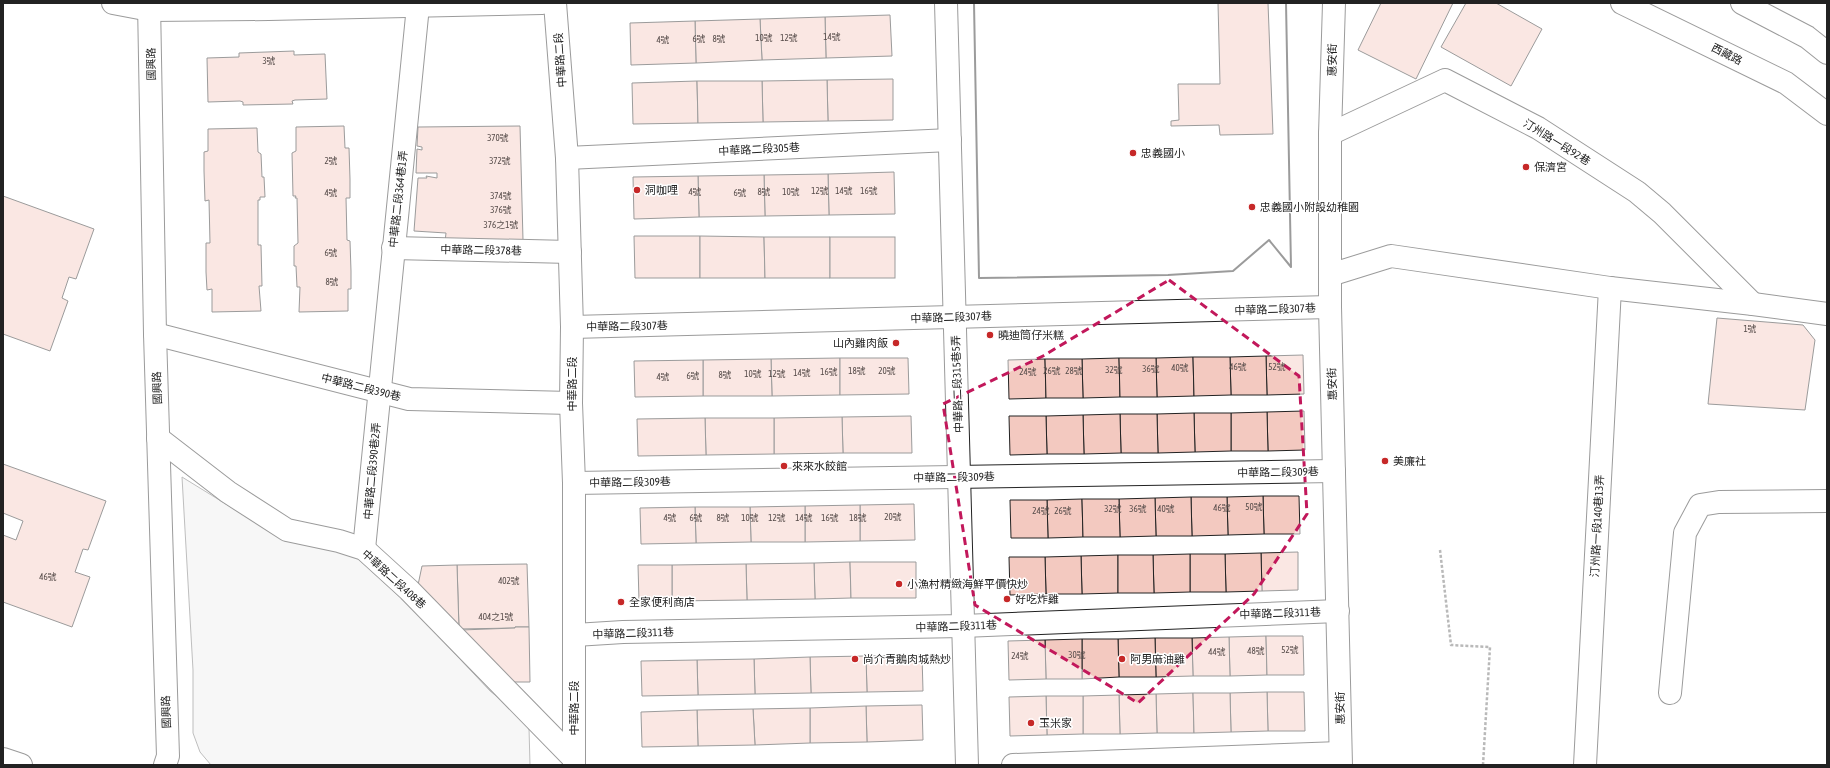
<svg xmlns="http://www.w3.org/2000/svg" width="1830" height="768" font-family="'Asap Condensed','Noto Sans TC',sans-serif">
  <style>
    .parking { fill: #ededed; stroke: #6f6f6f }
    .building { fill: #f3c9c0; stroke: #222 }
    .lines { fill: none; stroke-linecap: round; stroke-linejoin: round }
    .minor-casing { stroke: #222; stroke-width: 24 }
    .path { stroke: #646464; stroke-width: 2.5; stroke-dasharray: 3 2; stroke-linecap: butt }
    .minor { stroke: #fff; stroke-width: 22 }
    .wall { stroke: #222; stroke-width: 2 }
    .marked { fill: none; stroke: #c2185b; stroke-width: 3; stroke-dasharray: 8 5; stroke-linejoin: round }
    .poi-dot { fill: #c62828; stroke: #fff; stroke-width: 1.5 }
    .labels { text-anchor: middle; stroke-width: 3; stroke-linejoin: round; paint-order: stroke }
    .number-label { font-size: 9px; fill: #564c4a }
    .street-label { font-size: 11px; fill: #222; stroke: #fff }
    .poi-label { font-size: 11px; fill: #222; stroke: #fff; text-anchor: start }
  </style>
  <rect width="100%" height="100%" fill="#fff"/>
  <path class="parking" d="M 182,477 L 273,533 L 354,555 L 415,611 L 490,691 L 518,713 L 529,728 L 530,765 L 211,765 L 200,752 L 193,733 L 193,670 Z"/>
  <g class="building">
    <path d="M 1218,3 L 1268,3 L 1273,134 L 1220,135 L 1219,125 L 1171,126 L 1171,121 L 1179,120 L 1178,84 L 1220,84 Z"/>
    <path d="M 1381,3 L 1453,3 L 1416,79 L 1358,50 Z"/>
    <path d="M 1466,3 L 1496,3 L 1542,29 L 1511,86 L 1441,47 Z"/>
    <path d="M 890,15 L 892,56 L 826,58 L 825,17 Z"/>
    <path d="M 825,17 L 826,58 L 762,60 L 760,19 Z"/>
    <path d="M 760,19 L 762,60 L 696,63 L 695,21 Z"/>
    <path d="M 695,21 L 696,63 L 631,65 L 630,23 Z"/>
    <path d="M 294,51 L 294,55 L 325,54 L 327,99 L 295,100 L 292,101 L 293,104 L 243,105 L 243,102 L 240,101 L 208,102 L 207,58 L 239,57 L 239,53 Z"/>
    <path d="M 893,79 L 893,120 L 828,121 L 827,80 Z"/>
    <path d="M 827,80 L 828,121 L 763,122 L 762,81 Z"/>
    <path d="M 697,81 L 698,123 L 633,124 L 632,83 Z"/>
    <path d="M 697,81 L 762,81 L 763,122 L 698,123 Z"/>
    <path d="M 344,126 L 345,148 L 349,148 L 350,179 L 350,198 L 346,198 L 347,240 L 350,241 L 351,271 L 351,289 L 348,289 L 348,311 L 299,312 L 300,287 L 297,287 L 296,266 L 294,266 L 294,246 L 298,243 L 297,198 L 295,198 L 296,196 L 293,196 L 292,153 L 296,151 L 296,127 Z"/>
    <path d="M 520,126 L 523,240 L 445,242 L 446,233 L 414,231 L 418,178 L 427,178 L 426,176 L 437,178 L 437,173 L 416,173 L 417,149 L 422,150 L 422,147 L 417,146 L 418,127 Z"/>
    <path d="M 257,128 L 258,152 L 261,154 L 262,177 L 264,177 L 265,197 L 260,197 L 260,200 L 258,200 L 258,245 L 261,245 L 262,286 L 259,286 L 261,311 L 212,312 L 212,289 L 207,290 L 206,272 L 206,243 L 210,243 L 209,200 L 205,201 L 204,171 L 204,152 L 208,151 L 208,129 Z"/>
    <path d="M 894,172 L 895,214 L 829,215 L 828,174 Z"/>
    <path d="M 828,174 L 829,215 L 765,216 L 764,175 Z"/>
    <path d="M 764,175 L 765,216 L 699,217 L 698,176 Z"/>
    <path d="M 698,176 L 699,217 L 634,219 L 633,177 Z"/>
    <path d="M 3,196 L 94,229 L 76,279 L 69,277 L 62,298 L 68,301 L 50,351 L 3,334 Z"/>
    <path d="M 634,236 L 700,236 L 700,278 L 635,278 Z"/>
    <path d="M 700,236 L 764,237 L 765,278 L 700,278 Z"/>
    <path d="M 764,237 L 830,237 L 830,278 L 765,278 Z"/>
    <rect x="830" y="237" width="65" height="41"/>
    <path d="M 1717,318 L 1803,325 L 1815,340 L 1805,410 L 1708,404 Z"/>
    <path d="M 1303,355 L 1304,394 L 1267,395 L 1266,356 Z"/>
    <path d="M 1266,356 L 1267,395 L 1231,395 L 1230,357 Z"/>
    <path d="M 1193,357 L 1194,396 L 1157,397 L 1156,358 Z"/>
    <path d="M 1193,357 L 1230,357 L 1231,395 L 1194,396 Z"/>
    <path d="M 840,358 L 840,395 L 772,396 L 771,359 Z"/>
    <path d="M 840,358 L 908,358 L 909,394 L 840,395 Z"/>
    <path d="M 1119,358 L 1120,397 L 1083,398 L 1082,359 Z"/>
    <path d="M 1119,358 L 1156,358 L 1157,397 L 1120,397 Z"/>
    <path d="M 771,359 L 772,396 L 703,396 L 703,360 Z"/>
    <path d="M 1045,359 L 1046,398 L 1009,399 L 1008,360 Z"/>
    <path d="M 1045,359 L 1082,359 L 1083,398 L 1046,398 Z"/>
    <path d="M 703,360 L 703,396 L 635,397 L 634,361 Z"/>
    <path d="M 1304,411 L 1305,450 L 1268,451 L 1267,412 Z"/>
    <path d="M 1267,412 L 1268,451 L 1231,451 L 1231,413 Z"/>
    <path d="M 1194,413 L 1231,413 L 1231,451 L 1195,452 Z"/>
    <path d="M 1194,413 L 1195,452 L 1158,453 L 1157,414 Z"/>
    <path d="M 1120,414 L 1157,414 L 1158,453 L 1121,453 Z"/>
    <path d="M 1120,414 L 1121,453 L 1084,454 L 1083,415 Z"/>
    <path d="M 1083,415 L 1084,454 L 1047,454 L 1046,416 Z"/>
    <path d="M 911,416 L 912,453 L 843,453 L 842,417 Z"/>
    <path d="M 1009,416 L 1046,416 L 1047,454 L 1010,455 Z"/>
    <path d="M 842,417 L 843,453 L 774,454 L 774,418 Z"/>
    <path d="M 705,418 L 774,418 L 774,454 L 706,455 Z"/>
    <path d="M 705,418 L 706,455 L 638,456 L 637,419 Z"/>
    <path d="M 3,464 L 106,501 L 88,550 L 83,549 L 75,572 L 90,577 L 72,627 L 3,602 L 3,535 L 16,540 L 23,521 L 3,513 Z"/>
    <path d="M 1263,496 L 1299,496 L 1300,534 L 1264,534 Z"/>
    <path d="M 1263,496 L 1264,534 L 1228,535 L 1227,497 Z"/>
    <path d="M 1191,497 L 1227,497 L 1228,535 L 1192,536 Z"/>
    <path d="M 1191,497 L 1192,536 L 1156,536 L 1155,498 Z"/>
    <path d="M 1155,498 L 1156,536 L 1120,537 L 1119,499 Z"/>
    <path d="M 1082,499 L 1083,537 L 1048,538 L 1047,500 Z"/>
    <path d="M 1082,499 L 1119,499 L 1120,537 L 1083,537 Z"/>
    <path d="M 1010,500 L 1047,500 L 1048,538 L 1011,538 Z"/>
    <path d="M 914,504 L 915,540 L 860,541 L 860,505 Z"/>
    <path d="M 860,505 L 860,541 L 805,542 L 805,506 Z"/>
    <path d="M 805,506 L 805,542 L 751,542 L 750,507 Z"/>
    <path d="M 695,507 L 750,507 L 751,542 L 696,543 Z"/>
    <path d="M 695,507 L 696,543 L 641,544 L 640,508 Z"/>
    <path d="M 1298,552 L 1298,590 L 1262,591 L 1261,553 Z"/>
    <path d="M 1261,553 L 1262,591 L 1226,592 L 1225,554 Z"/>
    <path d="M 1190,554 L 1225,554 L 1226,592 L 1190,592 Z"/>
    <path d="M 1190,554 L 1190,592 L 1154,593 L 1153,555 Z"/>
    <path d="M 1118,555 L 1118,593 L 1082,594 L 1081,556 Z"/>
    <path d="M 1118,555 L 1153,555 L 1154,593 L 1118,593 Z"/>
    <path d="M 1081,556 L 1082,594 L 1046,594 L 1045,557 Z"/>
    <path d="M 1009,557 L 1045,557 L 1046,594 L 1010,595 Z"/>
    <path d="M 850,562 L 851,598 L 815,599 L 814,563 Z"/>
    <path d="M 850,562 L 916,562 L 916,598 L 851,598 Z"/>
    <path d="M 814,563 L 815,599 L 747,600 L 746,564 Z"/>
    <path d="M 527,564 L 529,627 L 515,627 L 515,628 L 459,629 L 457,565 Z"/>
    <path d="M 746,564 L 747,600 L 672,601 L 672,565 Z"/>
    <path d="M 457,565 L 459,629 L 418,585 L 422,566 Z"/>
    <path d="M 638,565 L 672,565 L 672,601 L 639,601 Z"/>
    <path d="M 515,627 L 529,627 L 530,682 L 509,682 L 461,630 L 515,628 Z"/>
    <path d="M 1266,636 L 1267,675 L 1230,676 L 1229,637 Z"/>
    <path d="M 1266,636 L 1303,636 L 1304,675 L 1267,675 Z"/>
    <path d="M 1229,637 L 1230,676 L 1193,676 L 1192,638 Z"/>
    <path d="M 1155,638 L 1192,638 L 1193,676 L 1156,677 Z"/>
    <path d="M 1155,638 L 1156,677 L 1119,677 L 1118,639 Z"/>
    <path d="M 1082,639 L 1118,639 L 1119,677 L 1082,679 Z"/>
    <path d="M 1082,639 L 1082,679 L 1046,679 L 1045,640 Z"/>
    <path d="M 1045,640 L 1046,679 L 1009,680 L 1008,641 Z"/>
    <path d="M 922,655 L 923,691 L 867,692 L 866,656 Z"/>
    <path d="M 866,656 L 867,692 L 811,693 L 810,657 Z"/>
    <path d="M 810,657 L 811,693 L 755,694 L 754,659 Z"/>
    <path d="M 754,659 L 755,694 L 698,695 L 697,660 Z"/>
    <path d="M 697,660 L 698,695 L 642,696 L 641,661 Z"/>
    <path d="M 1267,692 L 1304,692 L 1305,731 L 1268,731 Z"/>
    <path d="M 1267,692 L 1268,731 L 1231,732 L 1230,693 Z"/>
    <path d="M 1193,693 L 1194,733 L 1157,733 L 1156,694 Z"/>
    <path d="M 1193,693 L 1230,693 L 1231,732 L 1194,733 Z"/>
    <path d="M 1156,694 L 1157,733 L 1120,734 L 1119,695 Z"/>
    <path d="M 1119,695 L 1120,734 L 1083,734 L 1083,696 Z"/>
    <path d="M 1046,696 L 1083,696 L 1083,734 L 1047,735 Z"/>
    <path d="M 1046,696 L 1047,735 L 1010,736 L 1009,697 Z"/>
    <path d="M 922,705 L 923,740 L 867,742 L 866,706 Z"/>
    <path d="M 866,706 L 867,742 L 810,743 L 810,708 Z"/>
    <path d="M 810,708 L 810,743 L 755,745 L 753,709 Z"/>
    <path d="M 753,709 L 755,745 L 698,746 L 697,710 Z"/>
    <path d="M 697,710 L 698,746 L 642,747 L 641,712 Z"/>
  </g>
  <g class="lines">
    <g class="minor-casing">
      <g id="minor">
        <path d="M 113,3 L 150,10 L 269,9 L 542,3"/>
        <path d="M 149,3 L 155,334 L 168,756 L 165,765"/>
        <path d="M 555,3 L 567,158 L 572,327 L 571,403 L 574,483 L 574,765"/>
        <path d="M 946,3 L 967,765"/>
        <path d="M 1334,3 L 1330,134 L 1330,307 L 1341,765"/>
        <path d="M 1622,3 L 1786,83 L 1827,114"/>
        <path d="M 1742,3 L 1807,37 L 1827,53"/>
        <path d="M 1330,134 L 1445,80 L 1538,128 L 1637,192 L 1662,213 L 1753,304"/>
        <path d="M 567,158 L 950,140"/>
        <path d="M 393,248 L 570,252"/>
        <path d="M 1330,275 L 1391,256 L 1610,288 L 1753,304 L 1827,314"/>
        <path d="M 572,327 L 1330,307"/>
        <path d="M 155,334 L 409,399 L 571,403"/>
        <path d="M 158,438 L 228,492 L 287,530 L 339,541 L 364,549 L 409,590 L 574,759"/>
        <path d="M 574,483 L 1334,471"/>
        <path d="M 364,549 L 418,6"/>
        <path d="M 575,635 L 623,632 L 963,626 L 1338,611"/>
        <path d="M 1670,693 L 1685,533 L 1700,505 L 1719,502 L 1827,501"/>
        <path d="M 3,759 L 21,765"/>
        <path d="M 1013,765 L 1340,753"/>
        <path d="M 1585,765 L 1610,288"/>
      </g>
    </g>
    <path class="path" d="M 1440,550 L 1451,645 L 1490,647 L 1483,765"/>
    <use href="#minor" class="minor"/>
    <path class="wall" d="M 974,3 L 979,278 L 1168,275 L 1233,271 L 1269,240 L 1291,267 L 1286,3"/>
  </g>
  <path d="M0 0H1830V768H0ZM 1169,280 L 1299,376 L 1307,514 L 1254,594 L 1138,703 L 975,605 L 943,404 L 1043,356 Z" fill="#fff" fill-opacity=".55" fill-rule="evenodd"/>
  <path class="marked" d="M 1169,280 L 1299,376 L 1307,514 L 1254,594 L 1138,703 L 975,605 L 943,404 L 1043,356 Z"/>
  <g class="poi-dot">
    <circle cx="1133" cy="153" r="4"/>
    <circle cx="1526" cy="167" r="4"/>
    <circle cx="637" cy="190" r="4"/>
    <circle cx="1252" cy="207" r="4"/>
    <circle cx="990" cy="335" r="4"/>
    <circle cx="896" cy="343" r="4"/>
    <circle cx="1385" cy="461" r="4"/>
    <circle cx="784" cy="466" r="4"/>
    <circle cx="899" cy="584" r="4"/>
    <circle cx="1007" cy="599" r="4"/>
    <circle cx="621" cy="602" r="4"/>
    <circle cx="855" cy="659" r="4"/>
    <circle cx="1122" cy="659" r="4"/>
    <circle cx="1031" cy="723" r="4"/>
  </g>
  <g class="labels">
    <g class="number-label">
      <text x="832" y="40">14號</text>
      <text x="764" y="41">10號</text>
      <text x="789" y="41">12號</text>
      <text x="699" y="42">6號</text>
      <text x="719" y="42">8號</text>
      <text x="663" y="43">4號</text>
      <text x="269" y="64">3號</text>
      <text x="498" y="141">370號</text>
      <text x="331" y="164">2號</text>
      <text x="500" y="164">372號</text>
      <text x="820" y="194">12號</text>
      <text x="844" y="194">14號</text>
      <text x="869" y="194">16號</text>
      <text x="695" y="195">4號</text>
      <text x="764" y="195">8號</text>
      <text x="791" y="195">10號</text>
      <text x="331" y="196">4號</text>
      <text x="740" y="196">6號</text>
      <text x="501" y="199">374號</text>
      <text x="501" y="213">376號</text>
      <text x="501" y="228">376之1號</text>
      <text x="331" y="256">6號</text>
      <text x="332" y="285">8號</text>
      <text x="1750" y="332">1號</text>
      <text x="1238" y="370">46號</text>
      <text x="1277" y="370">52號</text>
      <text x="1180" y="371">40號</text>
      <text x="1151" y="372">36號</text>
      <text x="1114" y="373">32號</text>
      <text x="857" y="374">18號</text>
      <text x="887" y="374">20號</text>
      <text x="1052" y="374">26號</text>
      <text x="1074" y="374">28號</text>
      <text x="829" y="375">16號</text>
      <text x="1028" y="375">24號</text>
      <text x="802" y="376">14號</text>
      <text x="753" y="377">10號</text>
      <text x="777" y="377">12號</text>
      <text x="725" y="378">8號</text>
      <text x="693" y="379">6號</text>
      <text x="663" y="380">4號</text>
      <text x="1254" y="510">50號</text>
      <text x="1222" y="511">46號</text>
      <text x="1113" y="512">32號</text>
      <text x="1138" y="512">36號</text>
      <text x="1166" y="512">40號</text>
      <text x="1041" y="514">24號</text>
      <text x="1063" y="514">26號</text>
      <text x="893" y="520">20號</text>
      <text x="670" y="521">4號</text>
      <text x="696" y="521">6號</text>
      <text x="723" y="521">8號</text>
      <text x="750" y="521">10號</text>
      <text x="777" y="521">12號</text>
      <text x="804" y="521">14號</text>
      <text x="830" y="521">16號</text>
      <text x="858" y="521">18號</text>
      <text x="48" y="580">46號</text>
      <text x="509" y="584">402號</text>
      <text x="496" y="620">404之1號</text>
      <text x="1290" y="653">52號</text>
      <text x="1256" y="654">48號</text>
      <text x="1217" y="655">44號</text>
      <text x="1077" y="658">30號</text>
      <text x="1020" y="659">24號</text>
    </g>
    <g class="street-label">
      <text transform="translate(1727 54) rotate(27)" y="4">西藏路</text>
      <text transform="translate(560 60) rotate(-94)" y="4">中華路二段</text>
      <text transform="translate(1332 60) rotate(-89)" y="4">惠安街</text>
      <text transform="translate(151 64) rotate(-91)" y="4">國興路</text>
      <text transform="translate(1557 142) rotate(32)" y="4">汀州路一段92巷</text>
      <text transform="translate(759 149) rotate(-3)" y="4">中華路二段305巷</text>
      <text transform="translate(398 199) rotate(-84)" y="4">中華路二段364巷1弄</text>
      <text transform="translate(481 250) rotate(1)" y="4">中華路二段378巷</text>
      <text transform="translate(1275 309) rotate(-2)" y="4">中華路二段307巷</text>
      <text transform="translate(951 317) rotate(-2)" y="4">中華路二段307巷</text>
      <text transform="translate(627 326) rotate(-1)" y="4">中華路二段307巷</text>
      <text transform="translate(572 384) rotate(-90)" y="4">中華路二段</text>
      <text transform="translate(957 384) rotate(-92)" y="4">中華路二段315巷5弄</text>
      <text transform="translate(1332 384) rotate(-92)" y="4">惠安街</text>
      <text transform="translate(361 387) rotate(14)" y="4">中華路二段390巷</text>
      <text transform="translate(157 388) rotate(-92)" y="4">國興路</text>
      <text transform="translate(372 471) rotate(-85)" y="4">中華路二段390巷2弄</text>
      <text transform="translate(1278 472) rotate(-1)" y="4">中華路二段309巷</text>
      <text transform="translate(954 477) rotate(-1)" y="4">中華路二段309巷</text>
      <text transform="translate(630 482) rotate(-1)" y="4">中華路二段309巷</text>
      <text transform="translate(1597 526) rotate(-87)" y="4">汀州路一段140巷13弄</text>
      <text transform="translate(394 579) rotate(42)" y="4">中華路二段408巷</text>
      <text transform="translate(1280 613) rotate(-2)" y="4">中華路二段311巷</text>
      <text transform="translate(956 626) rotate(-2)" y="4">中華路二段311巷</text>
      <text transform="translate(633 633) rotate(-2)" y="4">中華路二段311巷</text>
      <text transform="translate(574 708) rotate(-90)" y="4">中華路二段</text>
      <text transform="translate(1340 708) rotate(-91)" y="4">惠安街</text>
      <text transform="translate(166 712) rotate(-92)" y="4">國興路</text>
    </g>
    <g class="poi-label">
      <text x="1141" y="157">忠義國小</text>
      <text x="1534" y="171">保濟宮</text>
      <text x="645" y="194">洞咖哩</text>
      <text x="1260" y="211">忠義國小附設幼稚園</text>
      <text x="998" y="339">曉迪筒仔米糕</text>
      <text x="888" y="347" text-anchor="end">山內雞肉飯</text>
      <text x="1393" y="465">美廉社</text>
      <text x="792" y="470">來來水餃館</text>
      <text x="907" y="588">小漁村精緻海鮮平價快炒</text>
      <text x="1015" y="603">好吃炸雞</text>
      <text x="629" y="606">全家便利商店</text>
      <text x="863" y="663">尚介青鵝肉城熱炒</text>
      <text x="1130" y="663">阿男麻油雞</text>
      <text x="1039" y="727">玉米家</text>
    </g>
  </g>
  <rect width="1830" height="768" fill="none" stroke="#222222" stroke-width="8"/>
</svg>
